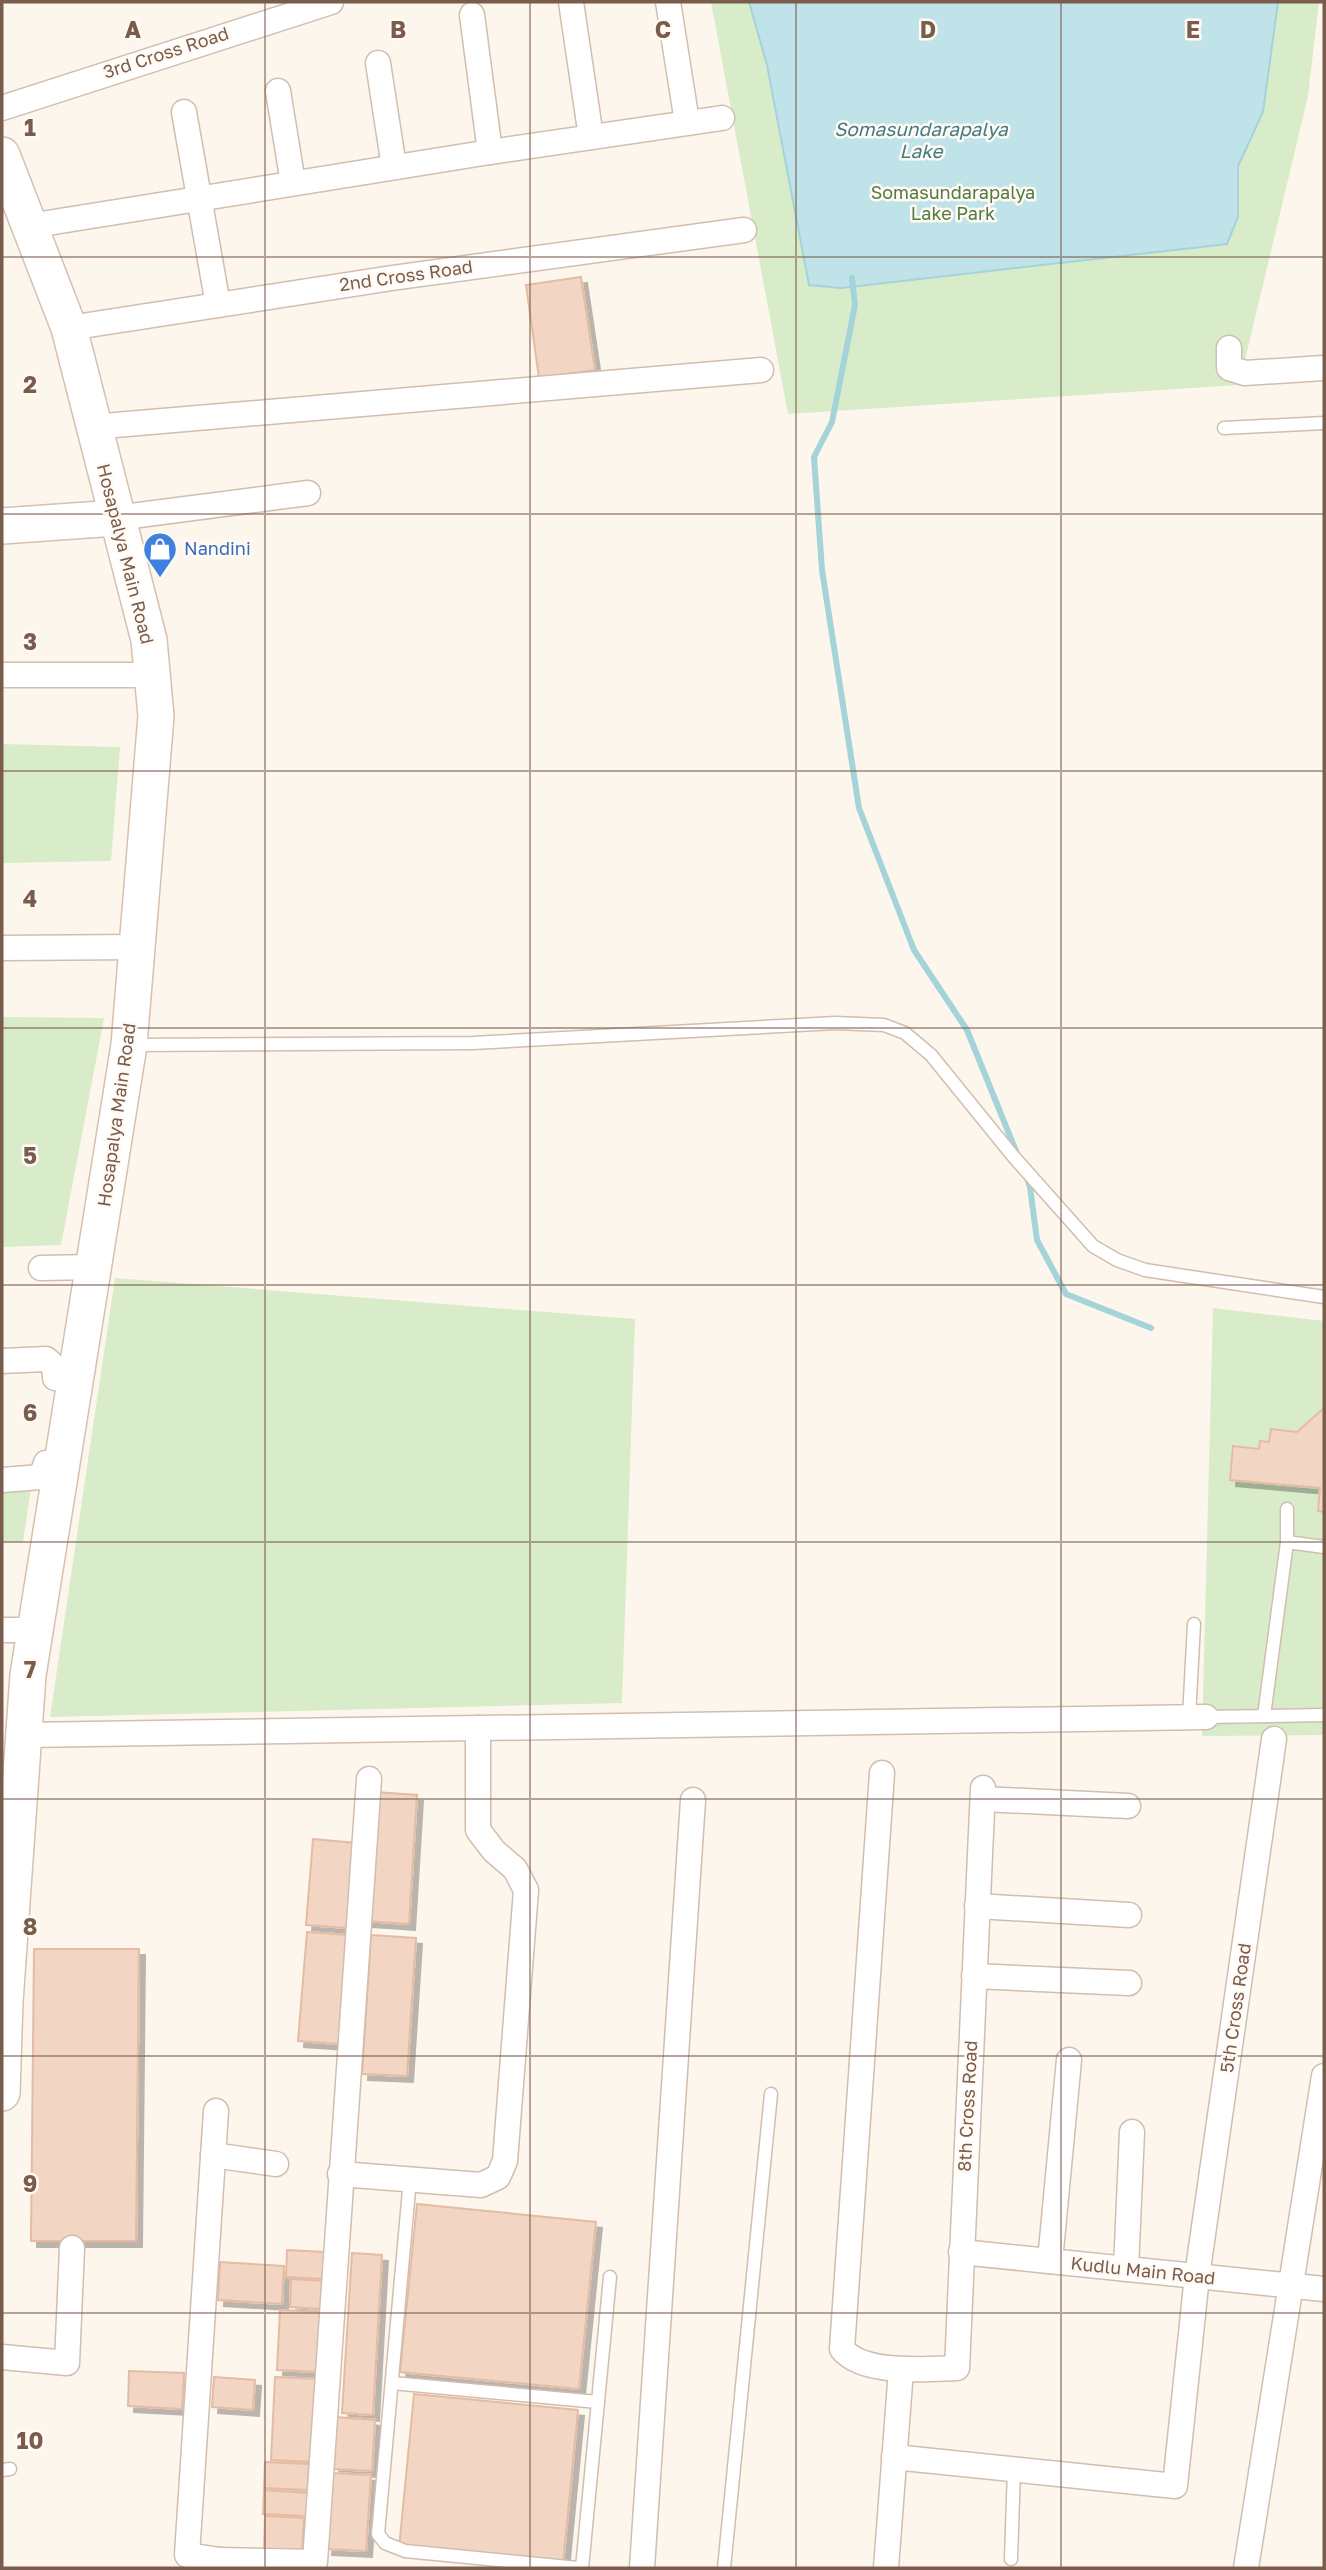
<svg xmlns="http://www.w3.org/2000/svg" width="1326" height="2570" font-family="'Golos Text',sans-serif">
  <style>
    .green { fill: #d8ecc9 }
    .water { fill: #bfe3e8; stroke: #a5d3da; stroke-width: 2 }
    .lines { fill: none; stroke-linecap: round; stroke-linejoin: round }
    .stream { stroke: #a5d3da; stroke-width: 6 }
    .building { fill: #f3d5c3; stroke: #e6bba3; stroke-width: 2; filter: url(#shadow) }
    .lane-casing { stroke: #d1beb0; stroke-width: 15 }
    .street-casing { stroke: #d1beb0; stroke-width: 27 }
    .secondary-casing { stroke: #d6c0b0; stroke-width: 38 }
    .lane { stroke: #fff; stroke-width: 12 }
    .street { stroke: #fff; stroke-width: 24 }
    .secondary { stroke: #fff; stroke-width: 35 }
    .grid { fill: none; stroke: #7a5c4d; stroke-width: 2; stroke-opacity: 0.55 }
    .labels { text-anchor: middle; stroke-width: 5; stroke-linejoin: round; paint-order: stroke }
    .street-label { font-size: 18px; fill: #7a5c4d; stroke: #fffaf3 }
    .park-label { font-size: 18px; fill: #537a41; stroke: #fffaf3 }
    .shop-label { font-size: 18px; fill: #366cbe; stroke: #fffaf3; text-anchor: start }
    .water-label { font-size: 19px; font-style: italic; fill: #437c86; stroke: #fffaf3 }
    .grid-label { font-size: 23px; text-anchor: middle; font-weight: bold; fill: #7a5c4d; stroke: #fffaf3; stroke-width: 5; stroke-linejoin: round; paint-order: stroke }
  </style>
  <defs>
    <filter id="shadow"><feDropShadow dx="6" dy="6" stdDeviation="0" flood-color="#0004"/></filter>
  </defs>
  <rect width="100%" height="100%" fill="#fdf6ec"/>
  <g class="green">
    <path d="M 711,2 L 1319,2 L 1308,96 L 1239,385 L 788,414 Z"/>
    <path d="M 2,744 L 120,747 L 111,861 L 2,863 Z"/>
    <path d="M 2,1017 L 104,1018 L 61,1245 L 2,1247 Z"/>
    <path d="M 115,1278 L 635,1319 L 622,1703 L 50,1717 Z"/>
    <path d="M 1213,1308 L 1324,1321 L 1324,1735 L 1202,1736 Z"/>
    <path d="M 31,1488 L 23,1542 L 2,1543 L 2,1489 Z"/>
  </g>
  <path class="water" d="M 749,2 L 1278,2 L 1263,112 L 1238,166 L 1238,217 L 1227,244 L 841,288 L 809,285 L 767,65 Z"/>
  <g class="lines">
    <g class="stream">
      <path d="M 852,278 L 855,305 L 832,422 L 814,457 L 822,570 L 859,808 L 914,950 L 967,1030 L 1018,1156"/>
      <path d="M 1026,1175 L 1030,1187 L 1037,1240 L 1066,1294 L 1151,1328"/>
    </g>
  </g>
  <g class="building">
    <path d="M 581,277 L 595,370 L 539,378 L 526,285 Z"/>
    <path d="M 1324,1408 L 1324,1512 L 1318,1511 L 1320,1488 L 1230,1480 L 1233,1446 L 1259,1449 L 1260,1441 L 1269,1442 L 1271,1429 L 1297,1432 Z"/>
    <path d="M 375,1792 L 417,1795 L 409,1924 L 367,1921 Z"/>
    <path d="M 313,1839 L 356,1843 L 348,1928 L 306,1925 Z"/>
    <path d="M 307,1932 L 348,1935 L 339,2044 L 298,2041 Z"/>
    <path d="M 371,1935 L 416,1938 L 407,2076 L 362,2074 Z"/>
    <path d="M 34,1949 L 139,1949 L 136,2241 L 31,2241 Z"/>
    <path d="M 417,2204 L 596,2222 L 579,2389 L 400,2372 Z"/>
    <path d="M 287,2250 L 325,2252 L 323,2279 L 286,2277 Z"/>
    <path d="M 352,2253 L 382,2255 L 373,2415 L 342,2413 Z"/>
    <path d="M 220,2262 L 284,2266 L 282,2304 L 218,2300 Z"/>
    <path d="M 291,2279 L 324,2281 L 323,2309 L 290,2307 Z"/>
    <path d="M 280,2310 L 324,2312 L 321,2372 L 277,2370 Z"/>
    <path d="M 129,2371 L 184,2373 L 182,2409 L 128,2406 Z"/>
    <path d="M 214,2377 L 255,2380 L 253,2410 L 212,2407 Z"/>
    <path d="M 275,2377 L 319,2379 L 315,2462 L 271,2460 Z"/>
    <path d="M 414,2394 L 578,2410 L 563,2564 L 399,2548 Z"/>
    <path d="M 336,2417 L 375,2420 L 372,2471 L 333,2469 Z"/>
    <path d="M 265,2462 L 309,2464 L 308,2490 L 264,2488 Z"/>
    <path d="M 331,2473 L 371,2475 L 366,2551 L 326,2549 Z"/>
    <path d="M 264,2490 L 308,2493 L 307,2516 L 263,2514 Z"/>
    <path d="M 265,2516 L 304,2518 L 302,2551 L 264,2550 Z"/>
  </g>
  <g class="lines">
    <g class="lane-casing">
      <g id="lane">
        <path d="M 1224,428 L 1324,423"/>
        <path d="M 133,1045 L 473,1043 L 835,1023 L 884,1025 L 905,1033 L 931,1055 L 1013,1156 L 1093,1246 L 1117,1260 L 1145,1270 L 1324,1297"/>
        <path d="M 1287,1542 L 1287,1509"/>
        <path d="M 1264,1716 L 1287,1542 L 1324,1547"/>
        <path d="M 1189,1717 L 1194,1624"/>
        <path d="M 1206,1717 L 1324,1715"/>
        <path d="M 410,2179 L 378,2534 L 385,2543 L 405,2551 L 578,2568"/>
        <path d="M 392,2383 L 598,2402"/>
        <path d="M 2,2470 L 10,2469"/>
        <path d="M 1011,2559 L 1014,2469"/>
        <path d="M 582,2568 L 610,2277"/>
        <path d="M 724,2568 L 771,2094"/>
      </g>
    </g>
    <g class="street-casing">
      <g id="street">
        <path d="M 571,2 L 591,137"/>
        <path d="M 668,2 L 687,122"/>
        <path d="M 472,15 L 490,152"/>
        <path d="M 378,63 L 394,167"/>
        <path d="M 278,91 L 293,183"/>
        <path d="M 2,108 L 331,2"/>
        <path d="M 184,112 L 218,305"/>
        <path d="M 29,226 L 490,152 L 722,118"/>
        <path d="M 69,328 L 392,278 L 744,230"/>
        <path d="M 1229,348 L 1229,368 L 1245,373 L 1324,368"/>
        <path d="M 92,427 L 761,370"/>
        <path d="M 116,518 L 308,493"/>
        <path d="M 2,675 L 152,675"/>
        <path d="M 2,948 L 137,947"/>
        <path d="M 41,1268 L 94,1267"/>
        <path d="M 2,1361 L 46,1359 L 54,1366 L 55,1378 L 75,1380"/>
        <path d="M 2,1480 L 41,1477 L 46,1463 L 63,1461"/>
        <path d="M 2,1630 L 36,1630"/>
        <path d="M 24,1735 L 1206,1717"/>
        <path d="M 882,1773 L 842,2349 C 863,2375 925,2369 957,2368 L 983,1788"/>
        <path d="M 983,1799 L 1128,1806"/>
        <path d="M 977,1906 L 1129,1915"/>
        <path d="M 974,1976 L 1129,1983"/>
        <path d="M 216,2111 L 187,2555 L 220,2560 L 219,2568"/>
        <path d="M 213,2155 L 276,2164"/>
        <path d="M 340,2174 L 481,2185 L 498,2177 L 505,2161 L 526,1890 L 515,1869 L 494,1851 L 478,1830 L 478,1728"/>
        <path d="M 961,2252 L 1324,2289"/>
        <path d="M 1050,2261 L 1069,2060"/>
        <path d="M 1126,2269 L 1132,2132"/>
        <path d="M 2,2357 L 67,2363 L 72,2248"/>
        <path d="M 894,2457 L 1175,2486 L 1197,2276 L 1274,1739"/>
        <path d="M 220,2560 L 315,2562 L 369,1779"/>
        <path d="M 642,2568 L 693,1800"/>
        <path d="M 886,2568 L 901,2370"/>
        <path d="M 1246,2568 L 1324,2076"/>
      </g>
    </g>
    <g class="secondary-casing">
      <g id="secondary">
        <path d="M 2,155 L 69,328 L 149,640 L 156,716 L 129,1045 L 28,1675 L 5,2002 L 2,2093"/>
        <path d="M 2,526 L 116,518"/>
      </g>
    </g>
    <use href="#lane" class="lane"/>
    <use href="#street" class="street"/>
    <use href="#secondary" class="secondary"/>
  </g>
  <path class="grid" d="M 265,2 L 265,2568M 530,2 L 530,2568M 796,2 L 796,2568M 1061,2 L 1061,2568M 2,257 L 1324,257M 2,514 L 1324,514M 2,771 L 1324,771M 2,1028 L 1324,1028M 2,1285 L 1324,1285M 2,1542 L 1324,1542M 2,1799 L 1324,1799M 2,2056 L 1324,2056M 2,2313 L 1324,2313"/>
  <defs>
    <g id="shop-pin" transform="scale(1.75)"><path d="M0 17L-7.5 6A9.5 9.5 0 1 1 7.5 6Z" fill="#3f7fe0" stroke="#fffaf3"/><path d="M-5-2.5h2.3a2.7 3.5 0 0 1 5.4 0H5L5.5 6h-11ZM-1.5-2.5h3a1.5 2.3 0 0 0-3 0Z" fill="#fff"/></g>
  </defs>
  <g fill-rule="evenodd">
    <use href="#shop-pin" x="160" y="549"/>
  </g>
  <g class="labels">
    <g class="street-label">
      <text transform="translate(166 53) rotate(-18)" y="6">3rd Cross Road</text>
      <text transform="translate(406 276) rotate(-8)" y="6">2nd Cross Road</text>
      <text transform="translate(125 554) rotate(76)" y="6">Hosapalya Main Road</text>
      <text transform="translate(117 1115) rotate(-82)" y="6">Hosapalya Main Road</text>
      <text transform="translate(1236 2008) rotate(-82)" y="6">5th Cross Road</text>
      <text transform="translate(968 2106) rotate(-87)" y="6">8th Cross Road</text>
      <text transform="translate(1143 2271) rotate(6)" y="6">Kudlu Main Road</text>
    </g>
    <g class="park-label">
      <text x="953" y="199">Somasundarapalya<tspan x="953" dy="21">Lake Park</tspan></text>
    </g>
    <g class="shop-label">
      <text x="184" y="555">Nandini</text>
    </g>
    <g class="water-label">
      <text x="921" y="136">Somasundarapalya<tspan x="921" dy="22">Lake</tspan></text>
    </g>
  </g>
  <g class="grid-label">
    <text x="133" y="38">A</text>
    <text x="398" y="38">B</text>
    <text x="663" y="38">C</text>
    <text x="928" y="38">D</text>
    <text x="1193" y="38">E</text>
    <text x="30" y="136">1</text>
    <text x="30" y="393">2</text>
    <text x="30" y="650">3</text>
    <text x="30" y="907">4</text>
    <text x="30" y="1164">5</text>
    <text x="30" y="1421">6</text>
    <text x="30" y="1678">7</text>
    <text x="30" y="1935">8</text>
    <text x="30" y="2192">9</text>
    <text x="30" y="2449">10</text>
  </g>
  <rect width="1326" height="2570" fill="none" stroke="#7a5c4d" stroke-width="7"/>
</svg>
